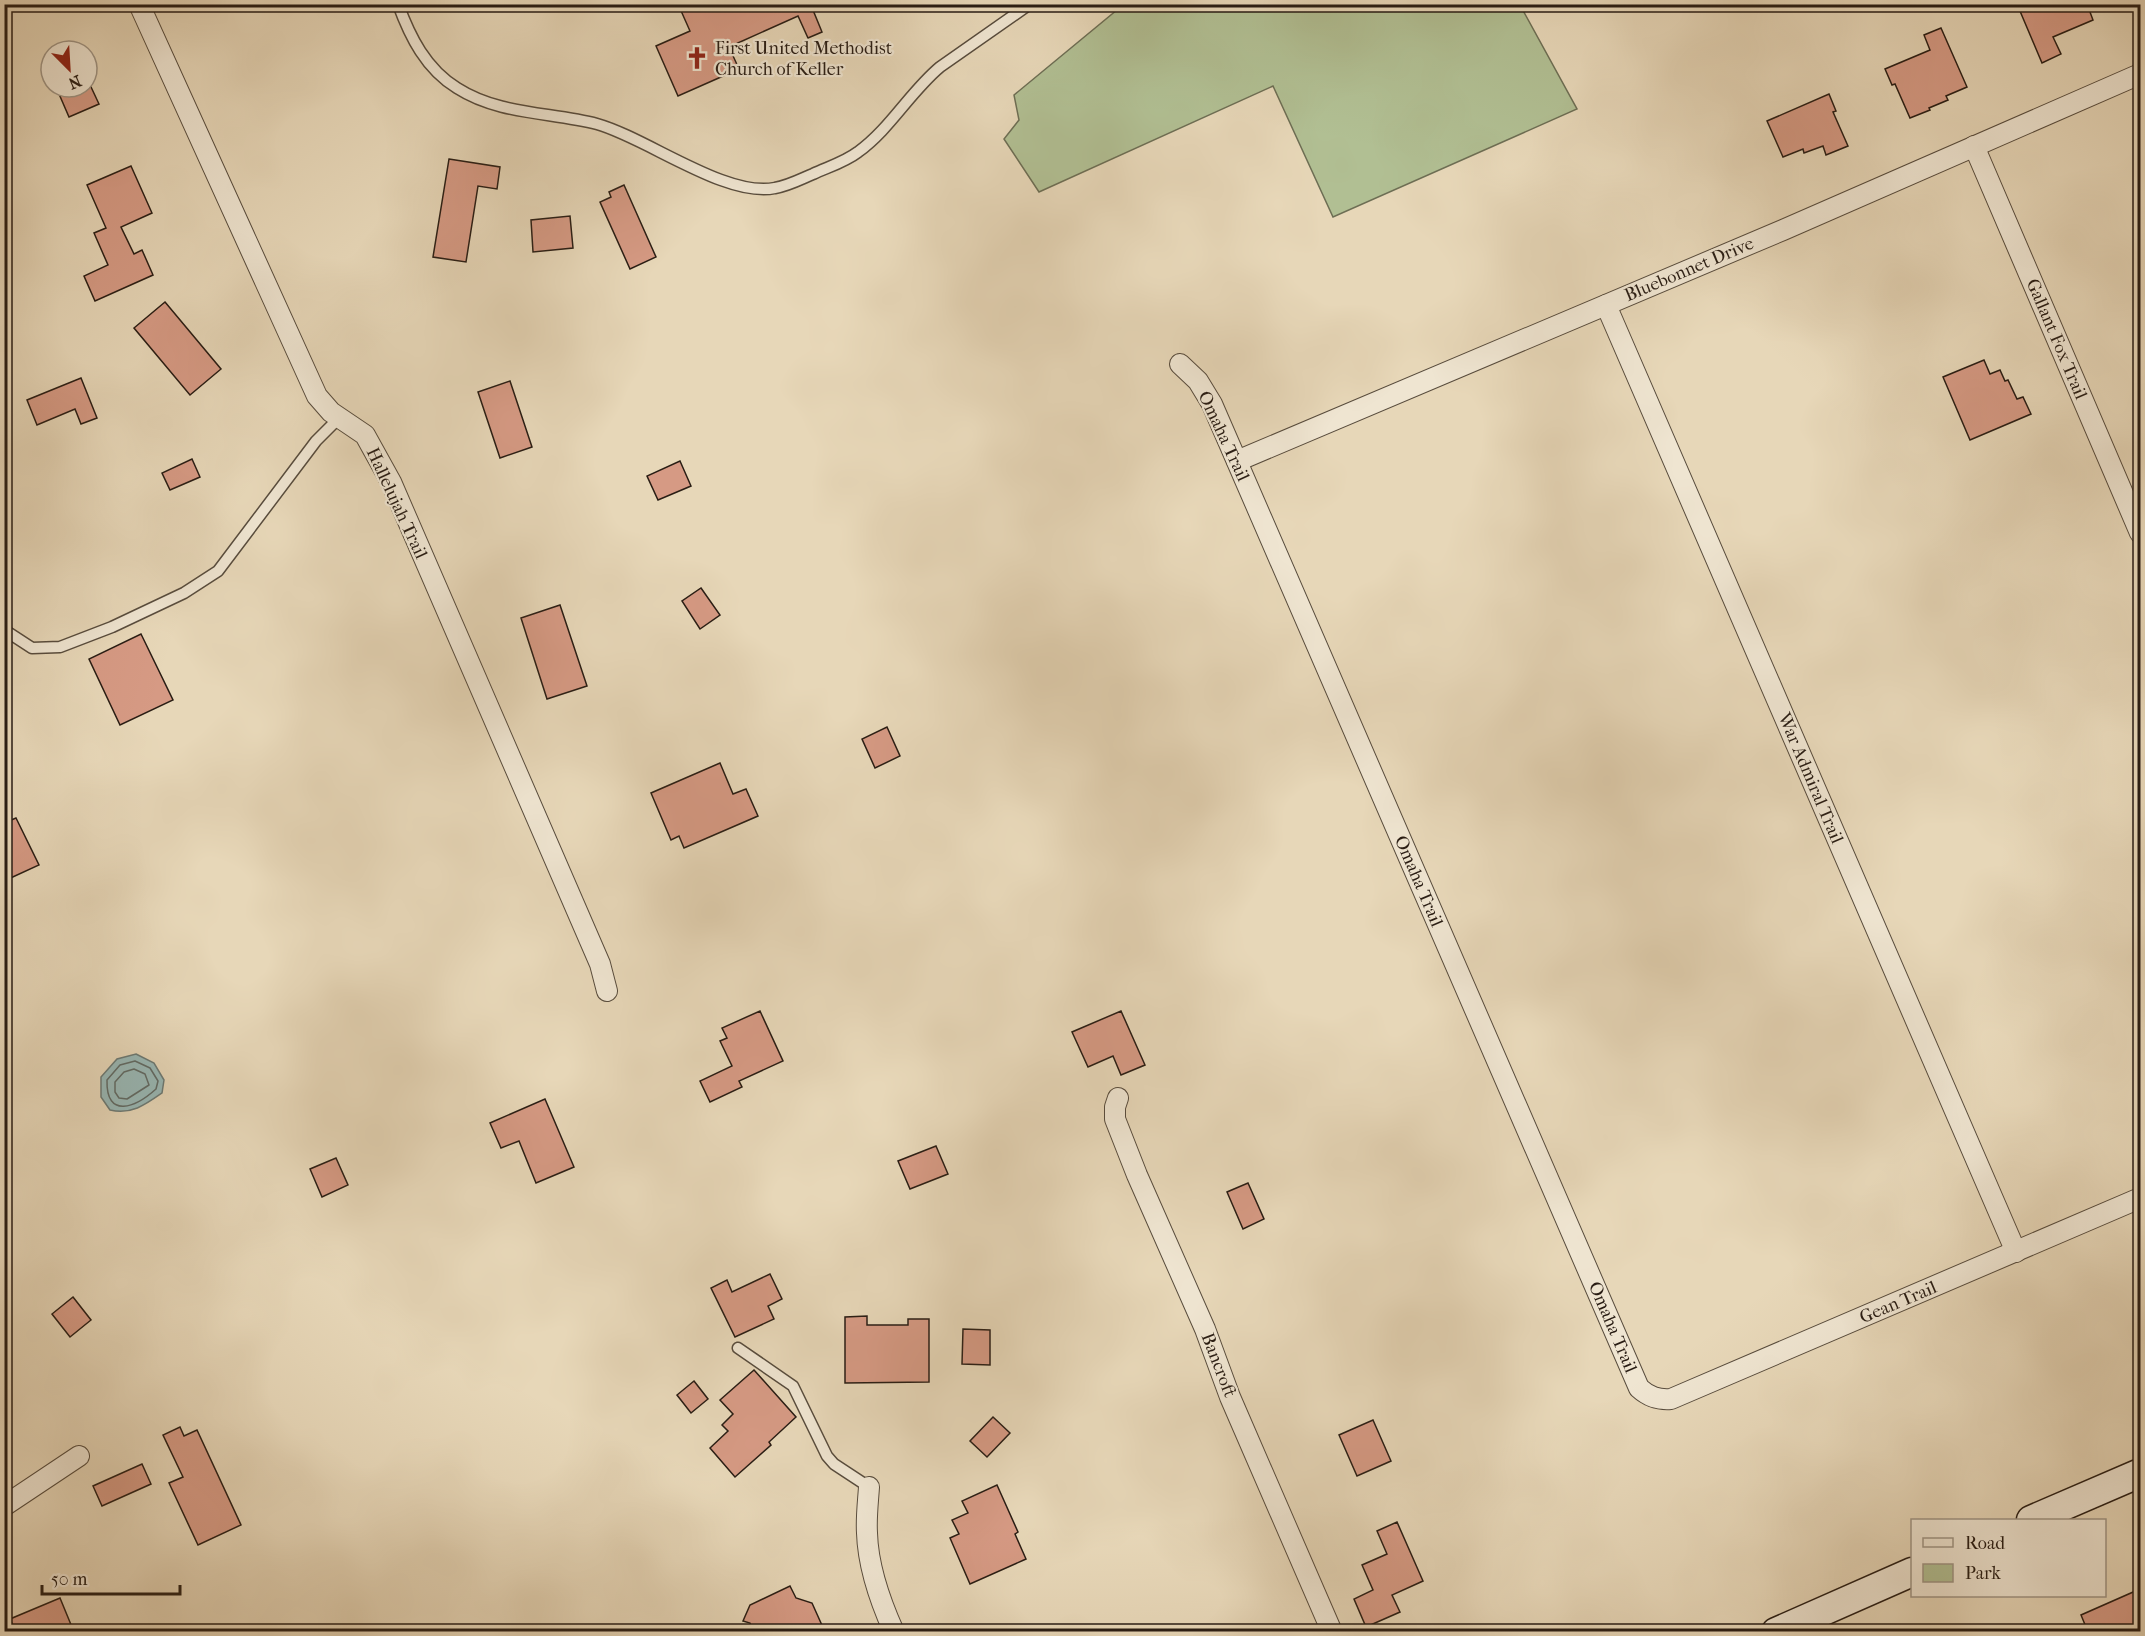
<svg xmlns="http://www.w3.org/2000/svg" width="2145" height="1636" font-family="'IM FELL French Canon',serif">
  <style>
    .green { fill: #b1bf93; stroke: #6d6e54; stroke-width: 1.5 }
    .water { fill: #98b8b6; stroke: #6c7a75; stroke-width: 1.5 }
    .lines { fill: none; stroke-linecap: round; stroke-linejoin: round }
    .shore { stroke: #606a65; stroke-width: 1.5 }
    .building { fill: #d69a84; stroke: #291d14; stroke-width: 1.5 }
    .lane-casing { stroke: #584c3d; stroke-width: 13 }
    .street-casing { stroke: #584c3d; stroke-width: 22 }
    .secondary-casing { stroke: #291d14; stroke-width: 31 }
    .lane { stroke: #efe5d1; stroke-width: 10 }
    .street { stroke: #efe5d1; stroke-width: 20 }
    .secondary { stroke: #efe5d1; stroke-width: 28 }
    .labels { text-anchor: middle; stroke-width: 4.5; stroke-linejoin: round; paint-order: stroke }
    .poi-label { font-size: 18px; fill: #291d14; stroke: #efe5d1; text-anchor: start }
    .street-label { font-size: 18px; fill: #291d14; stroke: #efe5d1 }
  </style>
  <rect width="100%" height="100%" fill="#e7d7b8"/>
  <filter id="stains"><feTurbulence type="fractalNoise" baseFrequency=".00333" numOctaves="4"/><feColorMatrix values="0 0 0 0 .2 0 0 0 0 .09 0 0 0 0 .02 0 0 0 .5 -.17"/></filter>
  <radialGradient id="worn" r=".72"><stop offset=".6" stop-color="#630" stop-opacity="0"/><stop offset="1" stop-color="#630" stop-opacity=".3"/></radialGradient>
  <path class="green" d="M 1123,5 L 1520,5 L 1577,109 L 1333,217 L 1273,86 L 1039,192 L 1004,139 L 1019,120 L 1014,95 Z"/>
  <path class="water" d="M 136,1054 L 154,1063 L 164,1080 L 162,1093 C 145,1105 131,1115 110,1110 L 101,1097 L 101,1077 L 117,1059 Z"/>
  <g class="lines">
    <g class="shore">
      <path d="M 135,1061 L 150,1068 L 158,1081 L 156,1089 C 136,1107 106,1120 107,1080 L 120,1065 Z"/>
      <path d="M 134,1069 L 145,1074 L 149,1085 L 127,1099 L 119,1098 L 115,1092 L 115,1082 L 124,1072 Z"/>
    </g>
  </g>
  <g class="building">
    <path d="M 678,4 L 825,4 L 813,10 L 822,32 L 808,38 L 798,16 L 729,47 L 739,69 L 678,96 L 656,46 L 690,31 Z"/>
    <path d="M 2017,4 L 2087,4 L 2093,20 L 2053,37 L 2061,54 L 2042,63 Z"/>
    <path d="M 1941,28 L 1967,87 L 1946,96 L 1948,100 L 1929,108 L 1930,110 L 1910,118 L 1895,84 L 1892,85 L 1885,69 L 1930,50 L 1924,35 Z"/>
    <path d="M 56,87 L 91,87 L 99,104 L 69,117 Z"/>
    <path d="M 1829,94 L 1836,111 L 1833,112 L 1848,146 L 1826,155 L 1823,146 L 1804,153 L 1803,149 L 1783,157 L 1767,121 Z"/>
    <path d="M 449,159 L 500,167 L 497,189 L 478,186 L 466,262 L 433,257 Z"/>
    <path d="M 131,166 L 152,213 L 121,227 L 134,254 L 142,250 L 153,275 L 95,301 L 84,276 L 108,265 L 94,233 L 106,228 L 87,185 Z"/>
    <path d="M 624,185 L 656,257 L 630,269 L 600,202 L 611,197 L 609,192 Z"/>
    <path d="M 570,216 L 573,248 L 533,252 L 531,220 Z"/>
    <path d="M 165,302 L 221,369 L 190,395 L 134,328 Z"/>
    <path d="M 1984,360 L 1990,374 L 2000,370 L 2005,381 L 2008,380 L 2017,399 L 2023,397 L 2031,414 L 1970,440 L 1943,377 Z"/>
    <path d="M 81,378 L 97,418 L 81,424 L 75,409 L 37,425 L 27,400 Z"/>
    <path d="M 510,381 L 532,447 L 500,458 L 478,392 Z"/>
    <path d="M 192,459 L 200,477 L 170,490 L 162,473 Z"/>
    <path d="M 680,461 L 691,486 L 658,500 L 647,476 Z"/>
    <path d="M 701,588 L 720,615 L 700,629 L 682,601 Z"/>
    <path d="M 560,605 L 587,686 L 547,699 L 521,618 Z"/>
    <path d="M 141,634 L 173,700 L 120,725 L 89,659 Z"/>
    <path d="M 887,727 L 900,756 L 875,768 L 862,739 Z"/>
    <path d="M 720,763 L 733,794 L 746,789 L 758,816 L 684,848 L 679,836 L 671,840 L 651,793 Z"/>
    <path d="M 16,818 L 39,865 L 4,881 L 4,823 Z"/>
    <path d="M 760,1011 L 783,1061 L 739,1081 L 742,1087 L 710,1102 L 700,1081 L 732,1066 L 720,1041 L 727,1038 L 722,1028 Z"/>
    <path d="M 1121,1011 L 1145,1065 L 1121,1075 L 1113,1056 L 1088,1067 L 1072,1032 Z"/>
    <path d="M 545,1099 L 574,1167 L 536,1183 L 519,1141 L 501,1148 L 490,1123 Z"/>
    <path d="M 936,1146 L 948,1174 L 910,1189 L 898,1161 Z"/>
    <path d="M 336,1158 L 348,1185 L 322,1197 L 310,1169 Z"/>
    <path d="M 1248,1183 L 1264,1219 L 1243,1229 L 1227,1192 Z"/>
    <path d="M 770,1274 L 782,1299 L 768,1306 L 774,1319 L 735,1337 L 711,1288 L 727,1280 L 732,1292 Z"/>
    <path d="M 73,1297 L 91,1320 L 70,1337 L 52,1314 Z"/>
    <path d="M 867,1316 L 867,1325 L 908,1325 L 908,1319 L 929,1319 L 929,1382 L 845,1383 L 845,1317 Z"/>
    <path d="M 963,1329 L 990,1330 L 990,1365 L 962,1364 Z"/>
    <path d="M 754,1370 L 796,1417 L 769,1442 L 771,1445 L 735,1477 L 710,1448 L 728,1431 L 722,1425 L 733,1414 L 720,1400 Z"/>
    <path d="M 694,1381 L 708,1399 L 691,1413 L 677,1395 Z"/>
    <path d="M 993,1417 L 1010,1433 L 987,1457 L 970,1441 Z"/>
    <path d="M 1373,1420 L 1391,1461 L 1357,1476 L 1339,1435 Z"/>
    <path d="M 180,1427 L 184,1436 L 197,1430 L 241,1525 L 198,1545 L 169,1483 L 183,1477 L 163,1435 Z"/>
    <path d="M 142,1464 L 151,1484 L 102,1506 L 93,1486 Z"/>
    <path d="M 997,1485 L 1018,1532 L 1015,1534 L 1026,1559 L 970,1584 L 950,1538 L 959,1534 L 952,1520 L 968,1513 L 962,1501 Z"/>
    <path d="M 1397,1522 L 1423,1581 L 1392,1595 L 1400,1612 L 1366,1627 L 1354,1599 L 1373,1590 L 1362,1565 L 1387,1554 L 1377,1531 Z"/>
    <path d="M 790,1586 L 796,1598 L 812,1603 L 825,1632 L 754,1632 L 750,1623 L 743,1621 L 750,1605 Z"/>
    <path d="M 2140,1589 L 2140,1632 L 2088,1632 L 2081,1615 Z"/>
    <path d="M 60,1598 L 74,1632 L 16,1632 L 10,1619 Z"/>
  </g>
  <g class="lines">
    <g class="lane-casing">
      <g id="lane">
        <path d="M 398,4 C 410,37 426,69 457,88 C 499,115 551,112 597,124 C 647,138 726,198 775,188 C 788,186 801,179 813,174 C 828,167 845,162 858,152 C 890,129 910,92 940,67 L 1030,4"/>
        <path d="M 9,633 L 32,648 L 60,647 L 112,627 L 184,593 L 218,571 L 316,441 L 340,417"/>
        <path d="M 738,1348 L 793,1386 L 827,1456 L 834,1464 L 869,1487"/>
      </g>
    </g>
    <g class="street-casing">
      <g id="street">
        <path d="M 139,4 L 317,396 L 331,412 L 365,435 L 391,482 L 600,964 L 607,991"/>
        <path d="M 1974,146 L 2140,533"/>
        <path d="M 1606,305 L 2016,1252"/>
        <path d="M 1180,364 L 1198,381 L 1212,404 L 1639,1388 C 1649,1397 1658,1400 1671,1399 L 2140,1198"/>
        <path d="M 1237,461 L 1783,230 L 2140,74"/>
        <path d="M 1118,1098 L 1115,1107 L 1115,1119 L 1137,1175 L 1205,1329 L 1230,1397 L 1332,1632"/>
        <path d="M 869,1487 C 868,1502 866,1518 867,1533 C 868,1567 880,1601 894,1632"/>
        <path d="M 4,1506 L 79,1456"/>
      </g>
    </g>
    <g class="secondary-casing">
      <g id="secondary">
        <path d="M 2031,1520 L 2140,1473"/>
        <path d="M 1776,1632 L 1912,1572"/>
      </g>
    </g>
    <use href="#lane" class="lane"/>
    <use href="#street" class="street"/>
    <use href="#secondary" class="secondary"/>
  </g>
  <defs>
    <g id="church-bare" transform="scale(1.8)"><path d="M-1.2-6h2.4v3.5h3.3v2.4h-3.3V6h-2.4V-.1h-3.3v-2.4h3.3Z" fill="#8f2418" stroke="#efe5d1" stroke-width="2.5" paint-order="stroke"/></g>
  </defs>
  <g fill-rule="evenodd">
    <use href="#church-bare" x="697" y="58"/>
  </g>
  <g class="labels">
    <g class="poi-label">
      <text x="715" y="54">First United Methodist<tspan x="715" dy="21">Church of Keller</tspan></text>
    </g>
    <g class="street-label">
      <text transform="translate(1689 269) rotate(-23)" y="6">Bluebonnet Drive</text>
      <text transform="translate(2057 339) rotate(67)" y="6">Gallant Fox Trail</text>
      <text transform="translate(1224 436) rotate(65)" y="6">Omaha Trail</text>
      <text transform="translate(397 503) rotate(65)" y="6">Hallelujah Trail</text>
      <text transform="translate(1811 778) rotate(67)" y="6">War Admiral Trail</text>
      <text transform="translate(1419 881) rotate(67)" y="6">Omaha Trail</text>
      <text transform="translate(1898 1302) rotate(-23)" y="6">Gean Trail</text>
      <text transform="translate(1613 1327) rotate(67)" y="6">Omaha Trail</text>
      <text transform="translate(1219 1365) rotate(69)" y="6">Bancroft</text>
    </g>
  </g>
  <rect width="2145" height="1636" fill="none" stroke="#e7d7b8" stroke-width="24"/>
  <rect x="6" y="6" width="2133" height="1624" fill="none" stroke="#291d14" stroke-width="3"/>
  <rect x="12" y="12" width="2121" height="1612" fill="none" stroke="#291d14" stroke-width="1.5"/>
  <rect x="1911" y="1519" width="195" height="78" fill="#efe5d1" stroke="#a09585" stroke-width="1.5"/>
  <rect x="1923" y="1538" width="30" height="9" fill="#efe5d1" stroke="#a09585" stroke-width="1.5"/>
  <text x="1965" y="1549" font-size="18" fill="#291d14">Road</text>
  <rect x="1923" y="1564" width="30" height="18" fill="#b1bf93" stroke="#a09585" stroke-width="1.5"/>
  <text x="1965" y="1579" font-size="18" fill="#291d14">Park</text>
  <g transform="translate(69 69) rotate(156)"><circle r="28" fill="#efe5d1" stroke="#a09585" stroke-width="1.5"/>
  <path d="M0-4.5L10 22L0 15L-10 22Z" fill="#8f2418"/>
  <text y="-9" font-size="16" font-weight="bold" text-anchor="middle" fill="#291d14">N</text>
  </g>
  <path d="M42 1585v9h138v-9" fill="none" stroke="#291d14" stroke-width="3"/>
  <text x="51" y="1585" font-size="18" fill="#291d14" stroke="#efe5d1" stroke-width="4.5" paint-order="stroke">50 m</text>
  <rect width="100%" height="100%" filter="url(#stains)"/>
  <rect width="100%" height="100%" fill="url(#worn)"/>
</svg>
